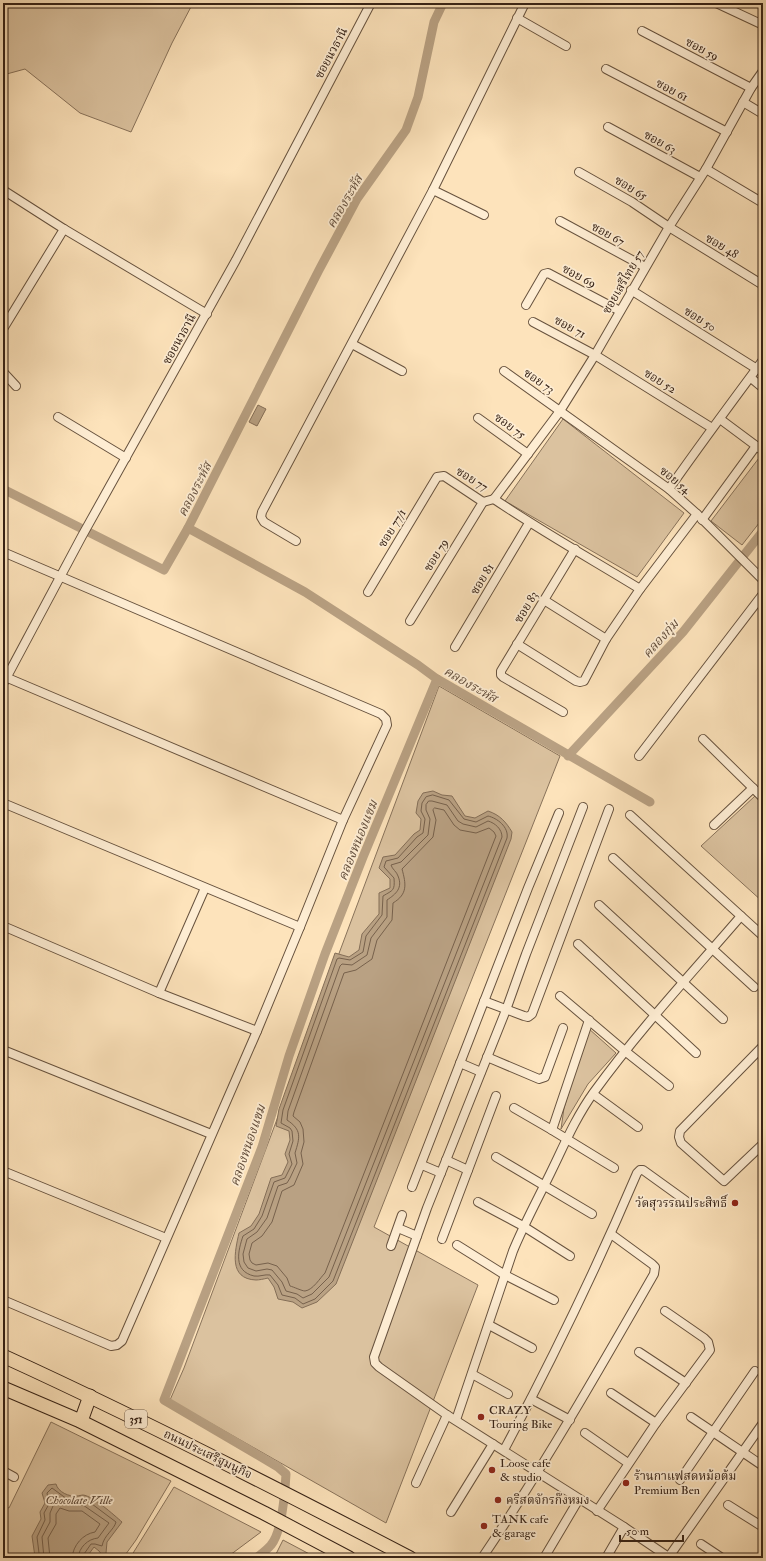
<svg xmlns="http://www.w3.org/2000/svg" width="766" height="1561" font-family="'IM FELL Double Pica','Noto Serif Thai',serif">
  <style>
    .green { fill: #dbc29f; stroke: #88725a }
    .water { fill: #b9a183; stroke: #846e57 }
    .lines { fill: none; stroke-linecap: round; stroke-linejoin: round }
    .shore { stroke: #77614c; stroke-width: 1 }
    .canal { stroke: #b9a183; stroke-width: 9 }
    .street-casing { stroke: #67523e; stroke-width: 10 }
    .primary-casing { stroke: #352115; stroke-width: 15 }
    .street { stroke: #feedd3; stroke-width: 8 }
    .primary { stroke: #fde3bb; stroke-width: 13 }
    .poi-dot { fill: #8f2418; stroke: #feedd3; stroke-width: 1.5 }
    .labels { text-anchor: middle; stroke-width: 3.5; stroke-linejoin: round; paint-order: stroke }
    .shield { fill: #feedd3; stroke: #715e4e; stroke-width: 1 }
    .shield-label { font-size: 11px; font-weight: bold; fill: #352115 }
    .street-label { font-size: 12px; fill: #352115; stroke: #feedd3 }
    .poi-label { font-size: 12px; fill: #352115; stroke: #feedd3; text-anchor: start }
    .park-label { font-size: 12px; font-style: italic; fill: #5e4938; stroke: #feedd3 }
    .water-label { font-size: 13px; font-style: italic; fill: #634e3c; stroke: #feedd3 }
  </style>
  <rect width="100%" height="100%" fill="#fde3bb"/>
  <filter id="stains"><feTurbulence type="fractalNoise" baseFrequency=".005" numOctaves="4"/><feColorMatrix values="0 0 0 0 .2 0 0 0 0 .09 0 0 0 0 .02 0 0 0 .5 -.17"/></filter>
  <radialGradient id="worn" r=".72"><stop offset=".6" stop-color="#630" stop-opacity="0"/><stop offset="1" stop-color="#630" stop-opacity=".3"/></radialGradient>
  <g class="green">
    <path d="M 3,3 L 193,3 L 172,43 L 131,132 L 80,113 L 25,69 L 3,75 Z"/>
    <path d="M 563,419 L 684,513 L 637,577 L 505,501 Z"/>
    <path d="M 762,454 L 763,518 L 742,545 L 711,521 Z"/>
    <path d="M 439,686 L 560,756 L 374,1227 L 478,1285 L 386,1523 L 170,1400 L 184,1368 Z"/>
    <path d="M 755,796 L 763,804 L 763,902 L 701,846 Z"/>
    <path d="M 588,1028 L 616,1053 L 588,1084 L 561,1129 L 564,1108 Z"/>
    <path d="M 51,1422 L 171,1481 L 136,1540 L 123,1558 L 3,1558 L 3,1506 L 9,1508 Z"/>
    <path d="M 174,1487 L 261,1532 L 226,1558 L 130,1558 Z"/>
    <path d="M 283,1540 L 317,1558 L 274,1558 Z"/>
  </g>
  <g class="water">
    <path d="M 258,405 L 266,409 L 257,426 L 249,422 Z"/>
    <path d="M 433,791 L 442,795 L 452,796 L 465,816 L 475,818 L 488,811 C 500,815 506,822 512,832 L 511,839 L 336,1284 L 317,1302 L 302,1308 L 293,1302 L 278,1299 L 274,1287 L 268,1278 C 264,1279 259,1280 256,1280 C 228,1279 235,1251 239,1233 L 251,1226 L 259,1214 L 271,1178 L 282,1175 L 288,1162 L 285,1154 L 290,1140 L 289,1131 L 276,1126 L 279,1109 L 335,953 L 349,957 L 359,950 L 362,934 L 379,914 L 379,893 L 390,888 L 390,879 L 379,868 L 383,857 L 395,855 L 414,834 L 420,830 L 421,819 L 416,813 L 418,801 L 423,793 Z"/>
    <path d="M 56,1484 C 58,1492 69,1497 77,1496 C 78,1496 82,1495 83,1495 C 93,1496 114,1515 122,1522 L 107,1542 L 106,1553 L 104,1555 L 102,1555 L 99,1551 L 94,1547 L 86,1558 L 31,1558 L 35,1557 L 32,1536 L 41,1519 L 40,1512 L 45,1503 L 42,1493 L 48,1485 Z"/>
  </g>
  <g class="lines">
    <g class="shore">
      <path d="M 433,795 L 449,800 L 464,819 L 476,822 L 488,816 C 497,818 509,827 507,838 L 333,1281 L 315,1299 L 303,1304 L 295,1298 L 282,1295 L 278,1285 L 270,1275 C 265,1274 259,1277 254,1276 C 233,1271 238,1251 243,1236 L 254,1229 L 262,1216 L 274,1182 L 285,1178 L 292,1164 L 289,1154 L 293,1141 L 292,1131 L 290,1128 L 281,1123 L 283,1110 L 337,959 L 339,958 L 350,960 L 363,952 L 366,936 L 382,915 L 383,896 C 393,890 395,891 394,878 L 384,867 L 386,861 L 398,858 L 417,837 L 423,833 L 425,819 L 421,811 L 422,803 L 426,797 Z"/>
      <path d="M 429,801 L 432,801 L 447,805 L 458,821 L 463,824 L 476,827 L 488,821 C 495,823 502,829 502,837 L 329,1277 L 312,1294 L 303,1298 L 297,1294 L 286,1291 L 282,1282 L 272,1270 L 267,1269 L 256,1271 L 248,1268 L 244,1262 L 243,1254 L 247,1239 L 257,1232 L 267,1218 L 278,1186 L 287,1183 L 290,1178 L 297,1163 L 295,1153 C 300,1137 302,1130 287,1120 L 288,1111 L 340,966 L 342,964 L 352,965 L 367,955 L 371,938 L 387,917 L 387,900 C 396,894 403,888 398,876 C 397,872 392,869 391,865 L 401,862 L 428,835 L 430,819 L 426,810 L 426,805 Z"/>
      <path d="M 435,808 L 444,810 L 454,825 L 460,830 L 476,833 L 489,828 L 494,832 L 496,836 L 325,1273 C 320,1278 313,1290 305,1291 C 302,1291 294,1287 290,1286 L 287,1278 L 277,1266 L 268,1263 L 256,1265 L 252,1263 L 250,1260 L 249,1254 L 252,1243 L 262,1236 L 272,1222 L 282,1191 L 294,1185 L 303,1164 L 301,1153 L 304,1142 L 303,1129 L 300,1122 L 293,1116 L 294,1112 L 344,973 L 356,970 L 372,959 L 377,940 L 392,920 L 393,903 C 408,894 406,884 402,869 L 433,837 L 436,820 L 433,810 Z"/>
      <path d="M 38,1558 L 39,1553 L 37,1537 L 45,1520 L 44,1513 L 49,1504 L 47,1493 L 52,1488 L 67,1499 L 75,1500 L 82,1499 L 92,1504 L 116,1522 C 114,1530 104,1535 102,1546 L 95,1544 L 91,1544 L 84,1554 L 83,1558"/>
      <path d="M 44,1558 L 42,1537 L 50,1522 L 50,1513 L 53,1506 L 53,1499 L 55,1498 L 69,1504 L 83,1505 L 109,1523 L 98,1538 C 88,1539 79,1547 78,1558"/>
      <path d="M 50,1558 L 48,1538 L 56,1524 L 56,1514 L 60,1508 L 69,1511 L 82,1511 L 100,1524 L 95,1532 C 83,1534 73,1545 72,1558"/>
    </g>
    <g class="canal">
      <path d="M 443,3 L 434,22 L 418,97 L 406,130 L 357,199 L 319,270 L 188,528 L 305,592 L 418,665 L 437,679 L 650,802"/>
      <path d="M 3,489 L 164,570 L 188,528"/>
      <path d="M 568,756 L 683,632 L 763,531"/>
      <path d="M 256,1558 C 261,1554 267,1550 271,1545 C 282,1532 285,1492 286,1474 L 278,1467 L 164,1400 L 262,1147 L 289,1056 L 325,954 L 363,857 L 437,679"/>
    </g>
    <g class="street-casing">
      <g id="street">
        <path d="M 716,3 L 763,25"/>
        <path d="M 517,18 L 566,46"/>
        <path d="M 642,31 L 751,88"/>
        <path d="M 606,69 L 727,132"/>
        <path d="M 743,102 L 763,114"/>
        <path d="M 608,127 L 700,177"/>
        <path d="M 706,169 L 763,203"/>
        <path d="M 579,172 L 632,202 L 669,227 L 763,285"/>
        <path d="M 3,190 L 64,229 L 207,314"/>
        <path d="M 433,190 L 484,215"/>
        <path d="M 560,221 L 645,267"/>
        <path d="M 631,290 L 757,369"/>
        <path d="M 526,305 L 544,274 L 548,273 L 620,311"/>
        <path d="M 533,322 L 595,355 L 712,428"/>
        <path d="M 3,329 L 64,229"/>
        <path d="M 352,344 L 402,371"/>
        <path d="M 504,371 L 669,489 L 697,514 L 763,580"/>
        <path d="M 3,372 L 16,386"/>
        <path d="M 751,378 L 763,388"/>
        <path d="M 58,417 L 126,458"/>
        <path d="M 478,418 L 528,454"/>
        <path d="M 720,419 L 763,451"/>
        <path d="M 669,489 C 700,445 731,403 763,360"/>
        <path d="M 494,499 L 560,411 L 595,355 L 669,227 L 706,169 L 751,88 L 763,71"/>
        <path d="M 494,499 C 541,531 591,559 640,589"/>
        <path d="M 702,520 L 756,446"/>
        <path d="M 296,541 L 264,522 L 261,517 L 262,512 L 433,190 L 525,3"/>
        <path d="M 3,552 L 381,714 L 386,719 L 387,725 L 343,820 L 300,927 L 257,1031 L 122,1341 L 117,1345 L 111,1346 L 3,1300"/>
        <path d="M 368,592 L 437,477 L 444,476 L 483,502 L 494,499"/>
        <path d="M 544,600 L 606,639"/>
        <path d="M 410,621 L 483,502"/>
        <path d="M 517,644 L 576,681 L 580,682 L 584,681 L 606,639 L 640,589 L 697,514"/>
        <path d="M 455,647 L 529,523"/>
        <path d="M 3,676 L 343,820"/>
        <path d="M 3,684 L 82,536 L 236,260 L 371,3"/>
        <path d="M 563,712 L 503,677 L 501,675 L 501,671 L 575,549"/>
        <path d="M 703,739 L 763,798"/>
        <path d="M 639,756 L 763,594"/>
        <path d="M 3,803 L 300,927"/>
        <path d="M 583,807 L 526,954 L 506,1010 L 427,1208 L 374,1357 L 375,1363 L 379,1367 L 447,1415 L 624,1527 L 670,1558"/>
        <path d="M 630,815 L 763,936"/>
        <path d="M 714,825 L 753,788"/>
        <path d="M 613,858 L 754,987"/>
        <path d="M 599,905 L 723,1019"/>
        <path d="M 3,926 L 159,993 L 257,1031"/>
        <path d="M 578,944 L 696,1053"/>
        <path d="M 159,993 L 205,888"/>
        <path d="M 560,996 L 625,1051 L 669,1086"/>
        <path d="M 484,1001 L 524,1016 L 528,1017 L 532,1014 L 609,809"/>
        <path d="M 763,1046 L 680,1131 L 679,1137 L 681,1143 L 724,1181 L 763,1144"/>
        <path d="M 3,1050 L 211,1134"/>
        <path d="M 487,1057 L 539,1079 L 545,1077 L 563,1028"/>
        <path d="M 460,1063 L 481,1072"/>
        <path d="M 593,1094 L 638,1127"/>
        <path d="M 514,1108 L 552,1130 L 614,1168"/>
        <path d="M 552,1130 L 589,1020"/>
        <path d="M 496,1157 L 592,1214"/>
        <path d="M 446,1160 L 468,1170"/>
        <path d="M 422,1165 L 441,1173"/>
        <path d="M 3,1171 L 166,1238"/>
        <path d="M 412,1187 L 528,888 L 559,813"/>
        <path d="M 478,1202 L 523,1226 L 570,1256"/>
        <path d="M 398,1228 L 417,1236"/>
        <path d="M 442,1239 L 496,1096"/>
        <path d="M 457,1245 L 505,1275 L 554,1300"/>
        <path d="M 391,1246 L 402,1215"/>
        <path d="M 489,1325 L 532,1348"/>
        <path d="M 639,1352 L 686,1383"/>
        <path d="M 472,1374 L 508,1394"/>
        <path d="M 611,1393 L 656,1423"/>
        <path d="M 531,1399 L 570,1420"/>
        <path d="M 691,1417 L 763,1466"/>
        <path d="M 456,1420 L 513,1251 C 522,1229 533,1208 544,1186 C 560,1155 573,1121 594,1092 C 639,1030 691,974 741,916"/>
        <path d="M 585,1433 L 628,1463"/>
        <path d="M 504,1450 C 552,1360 597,1267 637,1173 L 640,1170 L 643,1170 L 686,1201"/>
        <path d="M 3,1471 L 14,1477"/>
        <path d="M 680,1480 L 755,1371"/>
        <path d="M 416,1483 L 447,1415"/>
        <path d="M 728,1505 L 763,1527"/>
        <path d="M 597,1511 L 656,1423 L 710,1350 L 708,1342 L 704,1338 L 665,1311"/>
        <path d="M 451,1512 L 493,1444"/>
        <path d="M 701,1544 L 722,1558"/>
        <path d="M 482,1558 C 544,1466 599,1370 654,1274 L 655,1267 L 652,1264 L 611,1234"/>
        <path d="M 544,1558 L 579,1499"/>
        <path d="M 606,1558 L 624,1527"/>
        <path d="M 668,1558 L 763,1423"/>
      </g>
    </g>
    <g class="primary-casing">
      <g id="primary">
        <path d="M 3,1356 C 141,1419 276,1488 410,1558"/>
        <path d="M 3,1388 L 78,1420 L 264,1513 L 349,1558"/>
        <path d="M 81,1421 L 90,1396"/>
      </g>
    </g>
    <use href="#street" class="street"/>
    <use href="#primary" class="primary"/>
  </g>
  <g class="poi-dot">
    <circle cx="735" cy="1203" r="4"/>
    <circle cx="481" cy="1417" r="4"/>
    <circle cx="492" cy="1470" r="4"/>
    <circle cx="626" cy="1483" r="4"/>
    <circle cx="498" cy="1500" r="4"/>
    <circle cx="484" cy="1526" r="4"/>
  </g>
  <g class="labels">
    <rect class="shield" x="125" y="1410" width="22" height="18" rx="3"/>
    <g class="shield-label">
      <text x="136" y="1423">351</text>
    </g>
    <g class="street-label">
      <text transform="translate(702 49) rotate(28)" y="4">ซอย 59</text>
      <text transform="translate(331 53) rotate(-62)" y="4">ซอยนวธานี</text>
      <text transform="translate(672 90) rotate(28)" y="4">ซอย 61</text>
      <text transform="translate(660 142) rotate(29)" y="4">ซอย 63</text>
      <text transform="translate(631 188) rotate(31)" y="4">ซอย 65</text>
      <text transform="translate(608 234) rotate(29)" y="4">ซอย 67</text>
      <text transform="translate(722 246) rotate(31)" y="4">ซอย 48</text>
      <text transform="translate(579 276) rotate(28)" y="4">ซอย 69</text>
      <text transform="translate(623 282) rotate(-60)" y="4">ซอยเสรีไทย 57</text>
      <text transform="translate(700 319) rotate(32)" y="4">ซอย 50</text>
      <text transform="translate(570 327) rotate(28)" y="4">ซอย 71</text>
      <text transform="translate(179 339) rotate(-61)" y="4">ซอยนวธานี</text>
      <text transform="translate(539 381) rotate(35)" y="4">ซอย 73</text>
      <text transform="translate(660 381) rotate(32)" y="4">ซอย 52</text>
      <text transform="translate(510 426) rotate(36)" y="4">ซอย 75</text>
      <text transform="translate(472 479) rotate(32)" y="4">ซอย 77</text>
      <text transform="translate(675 480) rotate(39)" y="4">ซอย 54</text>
      <text transform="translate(392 528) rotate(-59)" y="4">ซอย 77/1</text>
      <text transform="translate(436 555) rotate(-58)" y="4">ซอย 79</text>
      <text transform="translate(482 579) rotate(-59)" y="4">ซอย 81</text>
      <text transform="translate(526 607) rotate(-59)" y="4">ซอย 83</text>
      <text transform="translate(208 1454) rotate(26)" y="4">ถนนประเสริฐมนูกิจ</text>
    </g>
    <g class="poi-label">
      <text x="727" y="1207" text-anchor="end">วัดสุวรรณประสิทธิ์</text>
      <text x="489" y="1414">CRAZY<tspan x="489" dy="14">Touring Bike</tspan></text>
      <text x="500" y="1467">Loose cafe<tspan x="500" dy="14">&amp; studio</tspan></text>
      <text x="634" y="1480">ร้านกาแฟสดหม้อต้ม<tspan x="634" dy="14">Premium Ben</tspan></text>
      <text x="506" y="1504">คริสตจักรก๊งหมง</text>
      <text x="492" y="1523">TANK cafe<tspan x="492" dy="14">&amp; garage</tspan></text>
    </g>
    <g class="park-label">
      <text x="79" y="1504">Chocolate Ville</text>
    </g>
    <g class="water-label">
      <text transform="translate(344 201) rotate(-60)" y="5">คลองระหัส</text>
      <text transform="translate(194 489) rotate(-63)" y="5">คลองระหัส</text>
      <text transform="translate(660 638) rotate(-48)" y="5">คลองกุ่ม</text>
      <text transform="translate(471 684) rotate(30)" y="5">คลองระหัส</text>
      <text transform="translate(357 840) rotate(-68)" y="5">คลองหนองแขม</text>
      <text transform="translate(247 1145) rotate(-71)" y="5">คลองหนองแขม</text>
    </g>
  </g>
  <rect width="766" height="1561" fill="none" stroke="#fde3bb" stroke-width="16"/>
  <rect x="4" y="4" width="758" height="1553" fill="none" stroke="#352115" stroke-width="2"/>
  <rect x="8" y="8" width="750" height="1545" fill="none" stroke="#352115"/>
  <path d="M620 1535v6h63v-6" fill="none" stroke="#352115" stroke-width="2"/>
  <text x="626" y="1535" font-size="12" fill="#352115" stroke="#feedd3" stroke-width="3" paint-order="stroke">50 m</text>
  <rect width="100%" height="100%" filter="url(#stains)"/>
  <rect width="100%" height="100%" fill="url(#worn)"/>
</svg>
